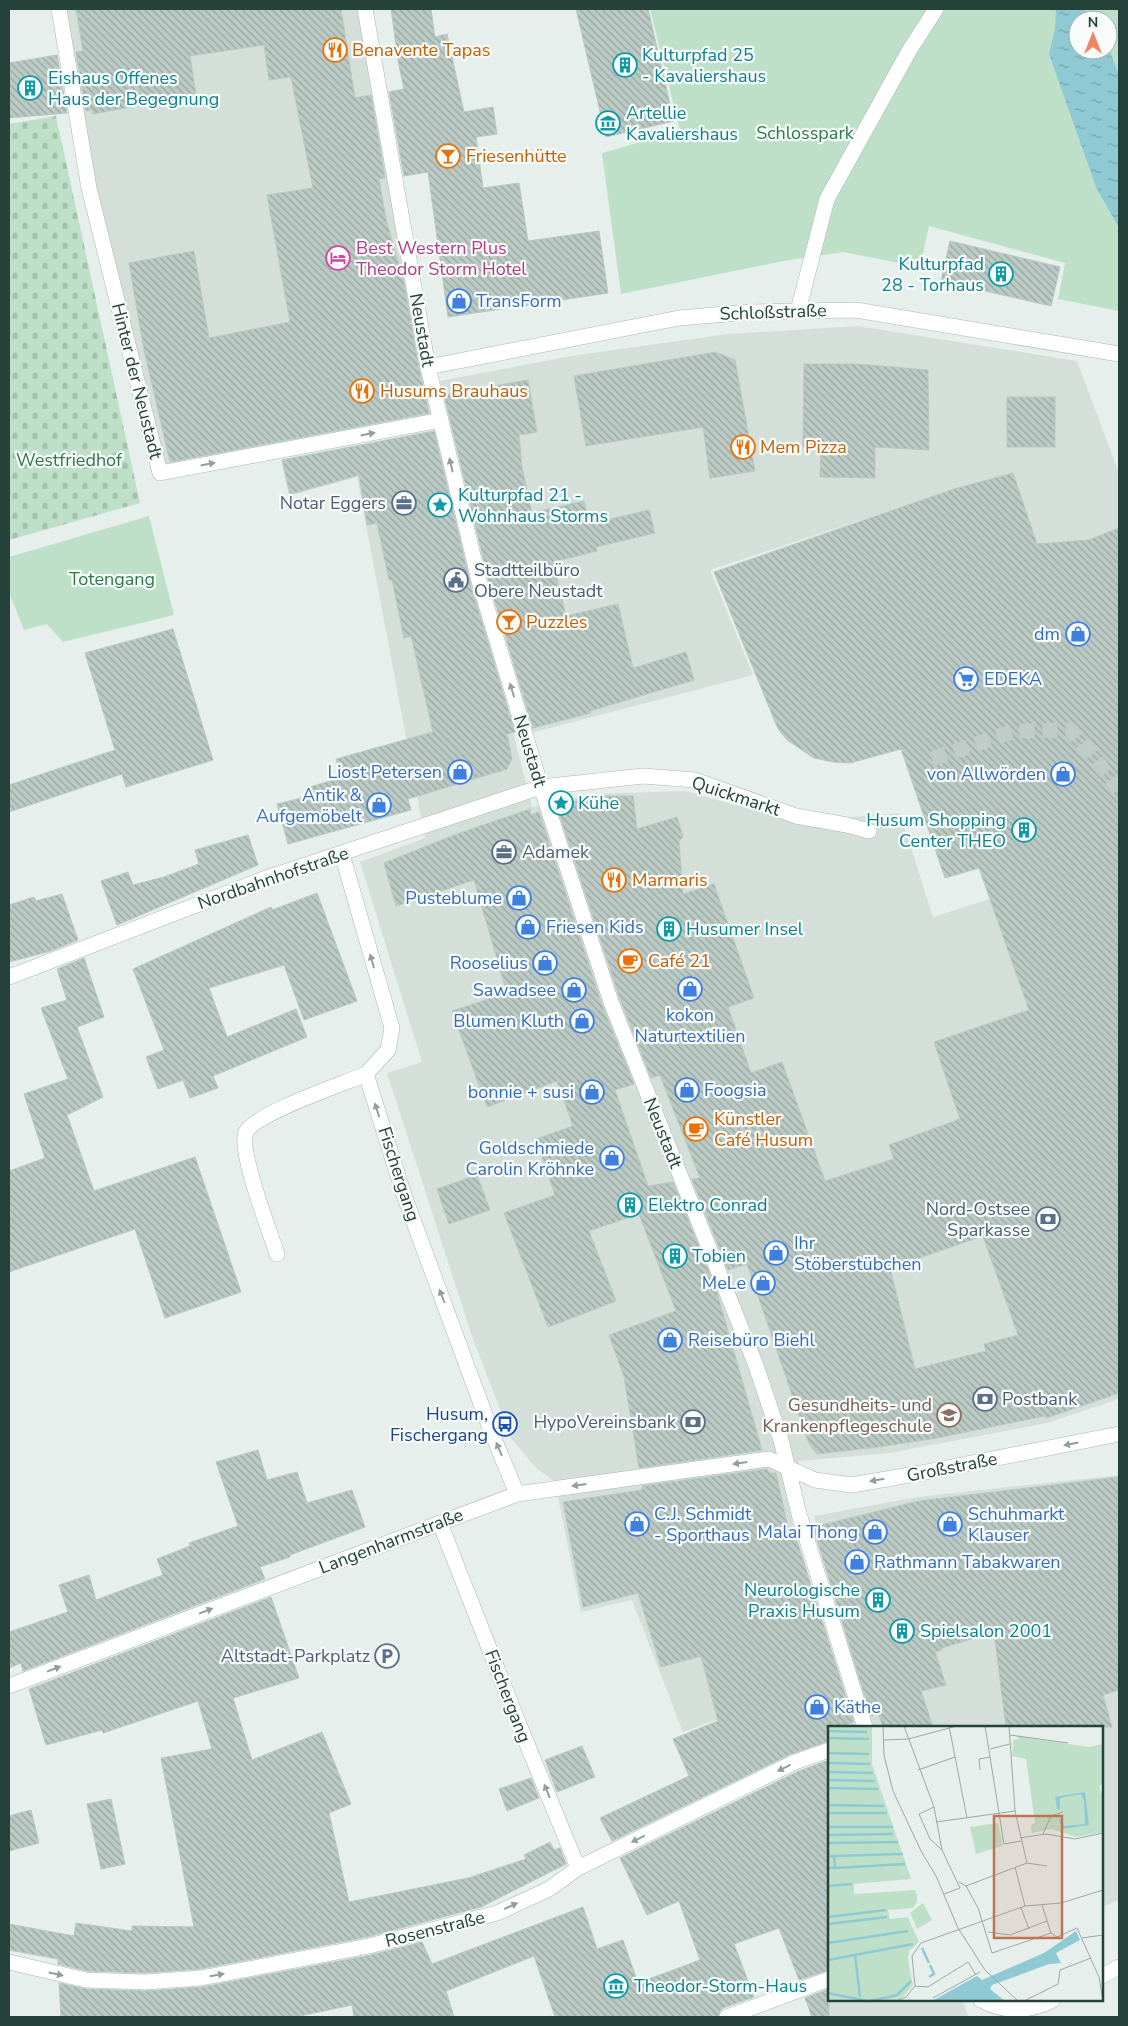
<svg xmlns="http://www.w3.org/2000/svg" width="1128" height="2026" font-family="'Nunito Sans',sans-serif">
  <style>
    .built { fill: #d4dfda }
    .green { fill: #bfe0c8; fill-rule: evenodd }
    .cemetery { fill: url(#cemetery-stones) }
    .water { fill: url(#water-ripples) }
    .building { fill: url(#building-back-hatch); stroke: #b8c9c2; fill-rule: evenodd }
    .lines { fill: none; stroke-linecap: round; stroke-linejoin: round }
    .minor-tunnel { stroke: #bfccc8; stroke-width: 15; stroke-dasharray: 15 8; stroke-linecap: butt }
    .minor-casing { stroke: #a8b8b2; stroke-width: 16 }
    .minor { stroke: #fff; stroke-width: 15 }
    .oneway { fill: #92a09c }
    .labels { text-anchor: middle; stroke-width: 4.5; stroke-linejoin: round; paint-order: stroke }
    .food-label { font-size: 18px; fill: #c56008; stroke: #f7fbf9; text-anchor: start }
    .culture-label { font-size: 18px; fill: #0d838f; stroke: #f7fbf9; text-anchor: start }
    .park-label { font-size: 18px; fill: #2d7a4b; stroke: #f7fbf9 }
    .hotel-label { font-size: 18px; fill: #b23c85; stroke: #f7fbf9; text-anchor: start }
    .shop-label { font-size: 18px; fill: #366cbe; stroke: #f7fbf9; text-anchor: end }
    .street-label { font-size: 18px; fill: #24423a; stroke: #f7fbf9 }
    .service-label { font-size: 18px; fill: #4e5e75; stroke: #f7fbf9; text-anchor: end }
    .education-label { font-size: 18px; fill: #785e54; stroke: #f7fbf9; text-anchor: end }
    .transit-label { font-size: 18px; fill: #164399; stroke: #f7fbf9; text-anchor: end }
    .inset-river { fill: none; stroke: #8ec9d4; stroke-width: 2.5 }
    .inset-road { fill: none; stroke: #98aaa4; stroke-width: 1 }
    .view { fill: #c07456; fill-opacity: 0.15; stroke: #c07456; stroke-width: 2.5 }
    .inset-edge { fill: none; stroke: #24423a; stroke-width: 2.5 }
  </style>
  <defs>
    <pattern id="cemetery-stones" width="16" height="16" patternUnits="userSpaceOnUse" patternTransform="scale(1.25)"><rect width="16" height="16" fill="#bfe0c8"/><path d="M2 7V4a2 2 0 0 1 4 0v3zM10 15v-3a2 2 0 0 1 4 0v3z" fill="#a4c1ad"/></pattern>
    <pattern id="water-ripples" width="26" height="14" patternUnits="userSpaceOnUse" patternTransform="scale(1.25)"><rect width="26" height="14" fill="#8ec9d4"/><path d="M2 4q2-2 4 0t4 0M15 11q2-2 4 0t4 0" fill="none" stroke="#74a5ad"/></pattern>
    <pattern id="building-back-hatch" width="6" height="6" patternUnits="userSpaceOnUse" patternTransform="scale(1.25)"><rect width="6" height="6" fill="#bbcac4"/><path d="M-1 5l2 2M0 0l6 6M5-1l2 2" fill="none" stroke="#98a6a0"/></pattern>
  </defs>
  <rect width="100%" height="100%" fill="#e6efeb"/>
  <g class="built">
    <path d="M 64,9 L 359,9 L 435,417 L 164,468 L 94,188 Z"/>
    <path d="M 857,326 L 1077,361 L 1119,473 L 1119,528 L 1089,540 L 1037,544 L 1013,474 L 955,489 L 710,570 L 753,675 L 531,733 L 440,381 L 571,356 L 728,334 Z"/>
    <path d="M 436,430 L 532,807 L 592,794 L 685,791 L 796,822 L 900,813 L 933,917 L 990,899 L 1029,1010 L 1116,1158 L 1119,1169 L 1119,1399 L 1047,1423 L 890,1453 L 799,1461 L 792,1522 L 855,1727 L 829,1727 L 829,1740 L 795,1751 L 779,1697 L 683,1732 L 632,1600 L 581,1612 L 555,1482 L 536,1468 L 511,1438 L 472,1336 L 387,1073 L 422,1062 L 360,862 L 425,838 L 357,477 L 289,496 L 283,468 L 348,450 Z"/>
    <path d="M 1119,1475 L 1119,1900 L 1102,1907 L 1102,1727 L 870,1727 L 814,1516 L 918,1497 Z"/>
    <path d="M 829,1996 L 829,2000 L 962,2000 L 969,2017 L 820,2017 L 815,2002 Z"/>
  </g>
  <g class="green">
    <path d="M 650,9 L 1119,9 L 1119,311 L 1058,299 L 1065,263 L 929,226 L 920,267 L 843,252 L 789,260 L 621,294 L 602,153 L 680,131 ZM 1078,20 L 1108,20 L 1108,50 L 1078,50 Z"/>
    <path d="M 149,516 L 174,615 L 63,642 L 47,624 L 24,630 L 9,592 L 9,557 Z"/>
  </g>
  <path class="cemetery" d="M 56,116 L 140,503 L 9,540 L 9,124 Z"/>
  <path class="water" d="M 1056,9 L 1085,10 L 1093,20 L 1078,20 L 1078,50 L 1108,50 L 1108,46 L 1119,75 L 1119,228 L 1096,187 L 1049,54 L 1055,29 Z"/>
  <g class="building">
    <path d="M 76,9 L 341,9 L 355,98 L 371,95 L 385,178 L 379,179 L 386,219 L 404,283 L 419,369 L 429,413 L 170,462 L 144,350 L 129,263 L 194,251 L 209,338 L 290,322 L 267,195 L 313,188 L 291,77 L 269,80 L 264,45 L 190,56 L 196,95 L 93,114 L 92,110 L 86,111 L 76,52 L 83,51 Z"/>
    <path d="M 391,9 L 431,9 L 435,37 L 447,34 L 464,112 L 493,107 L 497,134 L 476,137 L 483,188 L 519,183 L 528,241 L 599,231 L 608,293 L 448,317 L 428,172 L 404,176 L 389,92 L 404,89 L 399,66 Z"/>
    <path d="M 576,9 L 648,9 L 674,121 L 606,137 Z"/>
    <path d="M 57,55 L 67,113 L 9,118 L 9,63 Z"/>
    <path d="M 950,241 L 1060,267 L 1051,306 L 941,281 Z"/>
    <path d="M 716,352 L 735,360 L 755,471 L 710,478 L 703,427 L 586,446 L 574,376 Z"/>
    <path d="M 804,364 L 857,364 L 928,370 L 929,450 L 875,447 L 875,478 L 820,477 L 821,447 L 803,447 Z"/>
    <path d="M 528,380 L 537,432 L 519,435 L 522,467 L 532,513 L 584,501 L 590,524 L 649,510 L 655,533 L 596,547 L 597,551 L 553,562 L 566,616 L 618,604 L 633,668 L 686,652 L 694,680 L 590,711 L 591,713 L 533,728 L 488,579 L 444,395 Z"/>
    <rect x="1007" y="397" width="48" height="50"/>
    <path d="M 434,431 L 470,583 L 515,732 L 507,734 L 512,759 L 507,769 L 408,799 L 411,810 L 288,844 L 277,804 L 309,796 L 306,788 L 341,778 L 336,759 L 433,732 L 411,636 L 404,638 L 392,580 L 389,580 L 377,523 L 367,525 L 359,475 L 290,494 L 282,460 Z"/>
    <path d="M 1013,473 L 1037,544 L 1089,540 L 1119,528 L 1119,1393 L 1046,1418 L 1045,1416 L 937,1438 L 878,1447 L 817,1454 L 809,1444 L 747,1264 L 728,1270 L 692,1179 L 700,1178 L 660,1075 L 651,1078 L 620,999 L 557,807 L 593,796 L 633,796 L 637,829 L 677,817 L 683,837 L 679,841 L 683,894 L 714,884 L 754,998 L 728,1007 L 751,1073 L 782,1062 L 825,1181 L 894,1159 L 889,1145 L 960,1119 L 934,1042 L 1029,1010 L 979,868 L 945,878 L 901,749 L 850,763 L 833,762 L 814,758 L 787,740 L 778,729 L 714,572 L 954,489 ZM 983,1236 L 1018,1335 L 984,1344 L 986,1351 L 915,1369 L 890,1268 Z"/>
    <path d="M 173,629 L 213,760 L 126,787 L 122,774 L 9,812 L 9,785 L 115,750 L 85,653 Z"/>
    <path d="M 530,809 L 531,815 L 539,812 L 602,1005 L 634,1084 L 615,1090 L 648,1186 L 673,1182 L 716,1289 L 762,1450 L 639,1468 L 624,1377 L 609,1335 L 676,1311 L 639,1214 L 589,1231 L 616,1301 L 548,1327 L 504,1213 L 555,1195 L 536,1139 L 573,1126 L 557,1081 L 487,1107 L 452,1011 L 507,993 L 474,880 L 396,906 L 384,863 L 457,834 Z"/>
    <path d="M 248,835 L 258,865 L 117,925 L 101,881 L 128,872 L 133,885 L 164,877 L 199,864 L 195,850 Z"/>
    <path d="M 317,893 L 357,1001 L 304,1020 L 284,965 L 209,988 L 227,1037 L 296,1009 L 307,1037 L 213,1076 L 218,1088 L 190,1098 L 183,1080 L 158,1089 L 146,1057 L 164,1050 L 133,969 L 271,907 L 272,910 Z"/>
    <path d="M 62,894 L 78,940 L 51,951 L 9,962 L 9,905 L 34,897 L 36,901 Z"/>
    <path d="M 84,958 L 104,1017 L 77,1027 L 103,1097 L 67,1115 L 94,1191 L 195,1157 L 241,1292 L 165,1318 L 135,1229 L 9,1272 L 9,1171 L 45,1158 L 24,1094 L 68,1079 L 41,1008 L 67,1000 L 57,969 Z"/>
    <path d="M 477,1175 L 490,1210 L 449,1224 L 437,1189 Z"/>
    <path d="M 258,1450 L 267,1480 L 297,1472 L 307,1503 L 352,1490 L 365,1527 L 290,1555 L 290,1557 L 260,1567 L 265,1579 L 23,1671 L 21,1663 L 9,1668 L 9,1632 L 68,1612 L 59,1585 L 89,1575 L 96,1600 L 163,1575 L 157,1559 L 190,1546 L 189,1543 L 238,1526 L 216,1462 Z"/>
    <path d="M 767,1469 L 769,1473 L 776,1473 L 789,1532 L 794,1531 L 854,1722 L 839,1727 L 829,1727 L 829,1741 L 791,1754 L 612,1841 L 600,1818 L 689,1776 L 673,1739 L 718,1721 L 701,1656 L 661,1667 L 638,1593 L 583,1607 L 563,1502 L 642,1490 L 642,1486 Z"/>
    <path d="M 1119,1477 L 1119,1690 L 1103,1695 L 1112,1727 L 1006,1727 L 994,1632 L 942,1648 L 942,1650 L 935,1652 L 946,1685 L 921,1691 L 933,1727 L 883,1727 L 878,1713 L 871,1716 L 813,1527 L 919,1501 Z"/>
    <path d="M 271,1597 L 299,1678 L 233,1698 L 252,1760 L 322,1732 L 351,1804 L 329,1813 L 349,1902 L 468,1878 L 526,1859 L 524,1855 L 550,1842 L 554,1850 L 560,1848 L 566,1864 L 481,1907 L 367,1937 L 200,1969 L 145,1973 L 87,1971 L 58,1964 L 58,1959 L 9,1950 L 9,1924 L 74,1936 L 76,1923 L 132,1931 L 132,1926 L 194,1927 L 161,1758 L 212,1749 L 198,1701 L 103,1733 L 102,1730 L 46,1745 L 29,1689 Z"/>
    <path d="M 582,1746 L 595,1777 L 557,1792 L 545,1760 Z"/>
    <path d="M 829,1760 L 829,1970 L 799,1980 L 779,1928 L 734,1944 L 754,1997 L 723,2008 L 720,2011 L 718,2017 L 555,2017 L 534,1956 L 446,1991 L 454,2017 L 354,2017 L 352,2005 L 295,2017 L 61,2017 L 59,1983 L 86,1989 L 145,1991 L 202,1987 L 371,1955 L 422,1942 L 432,1964 L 583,1907 L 597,1949 L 623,1940 L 638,1983 L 700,1960 L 679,1901 L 647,1915 L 620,1858 L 799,1771 Z"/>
    <path d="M 531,1778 L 539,1798 L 507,1811 L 499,1789 Z"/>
    <path d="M 111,1799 L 125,1864 L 101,1869 L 87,1804 Z"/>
    <path d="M 31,1810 L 39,1843 L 9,1851 L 9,1816 Z"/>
    <path d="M 829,1989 L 829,2017 L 812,2017 L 805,1998 Z"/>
  </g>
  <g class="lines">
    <path class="minor-tunnel" d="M 932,759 L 1015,731 L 1071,730 L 1119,789"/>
    <g class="minor-casing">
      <g id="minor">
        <path d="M 59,9 L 89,188 L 160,473 L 441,420"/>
        <path d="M 365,9 L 428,367 L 479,581 L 541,787 L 611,1002 L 755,1363 L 781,1440 L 799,1514 L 865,1727"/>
        <path d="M 798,311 L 827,199 L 909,51 L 936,9"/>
        <path d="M 428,367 L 679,318 L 750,312 L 798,311 L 856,310 L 1119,354"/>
        <path d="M 342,854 L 392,1028 L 388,1050 L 366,1074 L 405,1198 L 491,1431 L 517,1494"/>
        <path d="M 9,977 L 269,877 L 541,787 L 643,776 L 695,780 L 796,816 L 847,825 L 869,831"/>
        <path d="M 277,1254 C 270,1232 238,1150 246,1132 C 256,1113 343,1084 366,1074"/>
        <path d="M 440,1523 L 520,1727 L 578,1868"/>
        <path d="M 9,1686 L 517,1494 L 769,1459 L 815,1480 L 852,1485 L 921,1473 L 1119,1434"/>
        <path d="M 9,1962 L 86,1980 L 145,1982 L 201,1978 L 369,1946 L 497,1913 L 549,1889 L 578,1868 L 795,1762 L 829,1750"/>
        <path d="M 1102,1976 L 1119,1967"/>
        <path d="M 981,2000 C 1005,2013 1029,2012 1053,2000"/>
        <path d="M 727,2017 L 829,1979"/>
      </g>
    </g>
    <use href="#minor" class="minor"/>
  </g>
  <defs><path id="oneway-solid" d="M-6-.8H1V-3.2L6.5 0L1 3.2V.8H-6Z" transform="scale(1.25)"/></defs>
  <g class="oneway">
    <use href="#oneway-solid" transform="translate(368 434) rotate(-11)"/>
    <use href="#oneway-solid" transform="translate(208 464) rotate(-11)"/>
    <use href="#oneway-solid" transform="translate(451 465) rotate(-103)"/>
    <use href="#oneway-solid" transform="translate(512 690) rotate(-107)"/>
    <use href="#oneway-solid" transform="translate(372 961) rotate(-106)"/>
    <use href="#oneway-solid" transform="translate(377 1110) rotate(-108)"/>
    <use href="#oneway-solid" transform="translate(442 1296) rotate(-111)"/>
    <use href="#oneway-solid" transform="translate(1071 1444) rotate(169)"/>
    <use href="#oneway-solid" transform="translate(499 1449) rotate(-113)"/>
    <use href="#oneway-solid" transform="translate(740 1463) rotate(172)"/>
    <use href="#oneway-solid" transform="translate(877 1480) rotate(170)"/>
    <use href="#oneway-solid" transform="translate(579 1485) rotate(172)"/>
    <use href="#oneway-solid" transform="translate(206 1611) rotate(-21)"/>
    <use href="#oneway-solid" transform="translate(54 1669) rotate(-21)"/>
    <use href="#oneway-solid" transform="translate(784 1768) rotate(154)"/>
    <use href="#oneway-solid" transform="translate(547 1791) rotate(-112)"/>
    <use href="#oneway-solid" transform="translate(638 1839) rotate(154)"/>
    <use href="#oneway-solid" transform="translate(511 1906) rotate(-25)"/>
    <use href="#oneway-solid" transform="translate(56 1974) rotate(12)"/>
    <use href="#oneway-solid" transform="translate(217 1975) rotate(-10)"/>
  </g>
  <defs>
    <g id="restaurant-ring" transform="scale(1.25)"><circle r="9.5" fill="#f7fbf9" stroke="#e8710a" stroke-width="1.5"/><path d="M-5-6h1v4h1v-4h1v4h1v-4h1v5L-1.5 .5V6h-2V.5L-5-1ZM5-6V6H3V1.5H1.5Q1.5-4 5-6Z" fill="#e8710a"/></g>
    <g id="building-ring" transform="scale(1.25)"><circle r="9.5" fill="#f7fbf9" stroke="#0f9aa8" stroke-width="1.5"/><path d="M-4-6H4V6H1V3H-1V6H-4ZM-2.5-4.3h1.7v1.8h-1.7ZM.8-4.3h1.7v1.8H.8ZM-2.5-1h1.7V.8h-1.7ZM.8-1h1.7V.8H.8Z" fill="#0f9aa8"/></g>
    <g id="museum-ring" transform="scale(1.25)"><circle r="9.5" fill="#f7fbf9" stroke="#0f9aa8" stroke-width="1.5"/><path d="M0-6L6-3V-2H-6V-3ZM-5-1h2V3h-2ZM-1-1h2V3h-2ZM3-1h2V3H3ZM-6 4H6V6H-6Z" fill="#0f9aa8"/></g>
    <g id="bar-ring" transform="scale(1.25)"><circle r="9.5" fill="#f7fbf9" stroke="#e8710a" stroke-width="1.5"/><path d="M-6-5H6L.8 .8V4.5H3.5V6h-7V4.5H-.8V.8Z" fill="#e8710a"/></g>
    <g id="hotel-ring" transform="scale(1.25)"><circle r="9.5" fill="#f7fbf9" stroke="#d1479c" stroke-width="1.5"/><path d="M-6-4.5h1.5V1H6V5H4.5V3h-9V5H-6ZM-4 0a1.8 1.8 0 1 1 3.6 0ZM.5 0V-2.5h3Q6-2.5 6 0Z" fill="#d1479c"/></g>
    <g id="shop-ring" transform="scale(1.25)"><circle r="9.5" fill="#f7fbf9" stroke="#3f7fe0" stroke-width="1.5"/><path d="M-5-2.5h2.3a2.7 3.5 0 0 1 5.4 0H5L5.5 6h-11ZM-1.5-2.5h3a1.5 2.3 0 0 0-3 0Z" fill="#3f7fe0"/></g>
    <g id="office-ring" transform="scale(1.25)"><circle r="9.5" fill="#f7fbf9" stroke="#5c6f8a" stroke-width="1.5"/><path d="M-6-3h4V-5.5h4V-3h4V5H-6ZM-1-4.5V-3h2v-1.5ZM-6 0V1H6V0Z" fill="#5c6f8a"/></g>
    <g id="sight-ring" transform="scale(1.25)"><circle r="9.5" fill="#f7fbf9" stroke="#0f9aa8" stroke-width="1.5"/><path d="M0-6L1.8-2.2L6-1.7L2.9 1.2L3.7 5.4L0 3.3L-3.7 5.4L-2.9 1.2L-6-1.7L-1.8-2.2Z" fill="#0f9aa8"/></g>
    <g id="civic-ring" transform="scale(1.25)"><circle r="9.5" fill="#f7fbf9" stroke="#5c6f8a" stroke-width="1.5"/><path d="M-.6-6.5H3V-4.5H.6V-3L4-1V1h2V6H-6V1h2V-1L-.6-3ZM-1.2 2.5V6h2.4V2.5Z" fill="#5c6f8a"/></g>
    <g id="supermarket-ring" transform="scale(1.25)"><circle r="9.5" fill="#f7fbf9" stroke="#3f7fe0" stroke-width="1.5"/><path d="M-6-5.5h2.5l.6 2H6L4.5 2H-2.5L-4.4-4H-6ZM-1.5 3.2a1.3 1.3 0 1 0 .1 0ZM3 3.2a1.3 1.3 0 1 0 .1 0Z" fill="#3f7fe0"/></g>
    <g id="cafe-ring" transform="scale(1.25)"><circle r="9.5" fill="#f7fbf9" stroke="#e8710a" stroke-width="1.5"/><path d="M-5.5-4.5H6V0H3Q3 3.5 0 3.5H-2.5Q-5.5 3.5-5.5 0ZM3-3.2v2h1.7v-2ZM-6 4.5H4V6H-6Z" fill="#e8710a"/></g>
    <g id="bank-ring" transform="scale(1.25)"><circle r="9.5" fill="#f7fbf9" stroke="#5c6f8a" stroke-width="1.5"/><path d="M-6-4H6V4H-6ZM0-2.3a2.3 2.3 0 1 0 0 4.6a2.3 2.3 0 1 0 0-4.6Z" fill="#5c6f8a"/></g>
    <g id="university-ring" transform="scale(1.25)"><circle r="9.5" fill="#f7fbf9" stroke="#8d6e63" stroke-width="1.5"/><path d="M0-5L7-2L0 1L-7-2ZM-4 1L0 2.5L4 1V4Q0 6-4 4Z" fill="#8d6e63"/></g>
    <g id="bus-ring" transform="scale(1.25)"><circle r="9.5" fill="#f7fbf9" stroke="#1a4fb4" stroke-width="1.5"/><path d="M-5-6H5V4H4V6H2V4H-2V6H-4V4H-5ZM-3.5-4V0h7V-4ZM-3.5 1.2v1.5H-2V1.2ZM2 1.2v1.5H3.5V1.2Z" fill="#1a4fb4"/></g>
    <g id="parking-ring" transform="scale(1.25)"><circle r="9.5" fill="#f7fbf9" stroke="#5c6f8a" stroke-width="1.5"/><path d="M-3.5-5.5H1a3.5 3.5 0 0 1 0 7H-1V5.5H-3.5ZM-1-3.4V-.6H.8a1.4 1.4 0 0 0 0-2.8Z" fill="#5c6f8a"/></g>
  </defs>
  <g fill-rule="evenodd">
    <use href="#restaurant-ring" x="335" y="50"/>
    <use href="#building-ring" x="625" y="65"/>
    <use href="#building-ring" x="30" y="88"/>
    <use href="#museum-ring" x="608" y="123"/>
    <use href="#bar-ring" x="448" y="156"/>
    <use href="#hotel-ring" x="338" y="258"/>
    <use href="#building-ring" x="1001" y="274"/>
    <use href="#shop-ring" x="459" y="301"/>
    <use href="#restaurant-ring" x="362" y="391"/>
    <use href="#restaurant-ring" x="743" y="447"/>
    <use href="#office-ring" x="404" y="503"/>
    <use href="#sight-ring" x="440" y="505"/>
    <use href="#civic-ring" x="456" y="580"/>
    <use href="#bar-ring" x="509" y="622"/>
    <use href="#shop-ring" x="1078" y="634"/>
    <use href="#supermarket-ring" x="966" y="679"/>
    <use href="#shop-ring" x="460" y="772"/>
    <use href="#shop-ring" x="1063" y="774"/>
    <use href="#sight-ring" x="561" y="803"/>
    <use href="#shop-ring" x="379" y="805"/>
    <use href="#building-ring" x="1024" y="830"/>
    <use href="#office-ring" x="504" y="852"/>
    <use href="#restaurant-ring" x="614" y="880"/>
    <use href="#shop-ring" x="519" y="898"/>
    <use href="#shop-ring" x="528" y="927"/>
    <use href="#building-ring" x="669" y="929"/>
    <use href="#cafe-ring" x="630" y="961"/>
    <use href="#shop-ring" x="545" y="963"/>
    <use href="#shop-ring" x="690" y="989"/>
    <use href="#shop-ring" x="574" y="990"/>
    <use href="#shop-ring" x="582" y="1021"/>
    <use href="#shop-ring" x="687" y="1090"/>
    <use href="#shop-ring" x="592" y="1092"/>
    <use href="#cafe-ring" x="696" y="1129"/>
    <use href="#shop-ring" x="612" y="1158"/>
    <use href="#building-ring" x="630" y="1205"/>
    <use href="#bank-ring" x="1048" y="1219"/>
    <use href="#shop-ring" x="776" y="1253"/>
    <use href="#building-ring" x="675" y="1256"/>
    <use href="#shop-ring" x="763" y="1283"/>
    <use href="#shop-ring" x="670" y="1340"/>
    <use href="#bank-ring" x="985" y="1399"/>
    <use href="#university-ring" x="949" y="1415"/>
    <use href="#bank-ring" x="693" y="1422"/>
    <use href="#bus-ring" x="505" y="1424"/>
    <use href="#shop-ring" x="637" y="1524"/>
    <use href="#shop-ring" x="950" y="1524"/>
    <use href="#shop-ring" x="875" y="1532"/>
    <use href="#shop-ring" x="857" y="1562"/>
    <use href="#building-ring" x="878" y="1600"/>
    <use href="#building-ring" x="902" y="1631"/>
    <use href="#parking-ring" x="387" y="1656"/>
    <use href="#shop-ring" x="817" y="1707"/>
    <use href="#museum-ring" x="616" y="1986"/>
  </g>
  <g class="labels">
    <g class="food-label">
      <text x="352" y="56">Benavente Tapas</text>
      <text x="466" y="162">Friesenhütte</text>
      <text x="380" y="397">Husums Brauhaus</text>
      <text x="760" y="453">Mem Pizza</text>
      <text x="526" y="628">Puzzles</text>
      <text x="632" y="886">Marmaris</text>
      <text x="648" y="967">Café 21</text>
      <text x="714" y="1125">Künstler<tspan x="714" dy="21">Café Husum</tspan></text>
    </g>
    <g class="culture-label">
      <text x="642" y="61">Kulturpfad 25<tspan x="642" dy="21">- Kavaliershaus</tspan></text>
      <text x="48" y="84">Eishaus Offenes<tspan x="48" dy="21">Haus der Begegnung</tspan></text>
      <text x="626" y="119">Artellie<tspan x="626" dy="21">Kavaliershaus</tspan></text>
      <text x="984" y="270" text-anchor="end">Kulturpfad<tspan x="984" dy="21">28 - Torhaus</tspan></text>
      <text x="458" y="501">Kulturpfad 21 -<tspan x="458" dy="21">Wohnhaus Storms</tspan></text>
      <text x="578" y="809">Kühe</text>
      <text x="1006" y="826" text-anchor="end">Husum Shopping<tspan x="1006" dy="21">Center THEO</tspan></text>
      <text x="686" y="935">Husumer Insel</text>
      <text x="648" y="1211">Elektro Conrad</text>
      <text x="692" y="1262">Tobien</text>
      <text x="860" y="1596" text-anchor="end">Neurologische<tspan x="860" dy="21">Praxis Husum</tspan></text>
      <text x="920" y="1637">Spielsalon 2001</text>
      <text x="634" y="1992">Theodor-Storm-Haus</text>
    </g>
    <g class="park-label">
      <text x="805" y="139">Schlosspark</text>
      <text x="69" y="466">Westfriedhof</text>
      <text x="112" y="585">Totengang</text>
    </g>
    <g class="hotel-label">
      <text x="356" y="254">Best Western Plus<tspan x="356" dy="21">Theodor Storm Hotel</tspan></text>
    </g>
    <g class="shop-label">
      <text x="476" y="307" text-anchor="start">TransForm</text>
      <text x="1060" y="640">dm</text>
      <text x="984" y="685" text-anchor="start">EDEKA</text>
      <text x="442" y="778">Liost Petersen</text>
      <text x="1046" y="780">von Allwörden</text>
      <text x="362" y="801">Antik &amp;<tspan x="362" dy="21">Aufgemöbelt</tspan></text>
      <text x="502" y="904">Pusteblume</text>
      <text x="546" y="933" text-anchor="start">Friesen Kids</text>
      <text x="528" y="969">Rooselius</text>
      <text x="556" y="996">Sawadsee</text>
      <text x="690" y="1021" text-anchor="middle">kokon<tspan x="690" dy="21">Naturtextilien</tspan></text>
      <text x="564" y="1027">Blumen Kluth</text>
      <text x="704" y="1096" text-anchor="start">Foogsia</text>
      <text x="574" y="1098">bonnie + susi</text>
      <text x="594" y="1154">Goldschmiede<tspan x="594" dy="21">Carolin Kröhnke</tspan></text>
      <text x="794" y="1249" text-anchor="start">Ihr<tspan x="794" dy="21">Stöberstübchen</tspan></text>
      <text x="746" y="1289">MeLe</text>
      <text x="688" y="1346" text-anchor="start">Reisebüro Biehl</text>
      <text x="654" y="1520" text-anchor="start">C.J. Schmidt<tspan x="654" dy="21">- Sporthaus</tspan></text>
      <text x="968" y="1520" text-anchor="start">Schuhmarkt<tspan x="968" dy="21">Klauser</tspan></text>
      <text x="858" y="1538">Malai Thong</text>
      <text x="874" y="1568" text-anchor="start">Rathmann Tabakwaren</text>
      <text x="834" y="1713" text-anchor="start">Käthe</text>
    </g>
    <g class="street-label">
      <text transform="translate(773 312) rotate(-2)" y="6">Schloßstraße</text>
      <text transform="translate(422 330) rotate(80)" y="6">Neustadt</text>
      <text transform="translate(137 381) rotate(76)" y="6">Hinter der Neustadt</text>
      <text transform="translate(530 751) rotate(73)" y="6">Neustadt</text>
      <text transform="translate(736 796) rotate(18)" y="6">Quickmarkt</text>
      <text transform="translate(273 878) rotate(-19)" y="6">Nordbahnhofstraße</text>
      <text transform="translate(663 1133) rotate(68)" y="6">Neustadt</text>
      <text transform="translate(399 1174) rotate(72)" y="6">Fischergang</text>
      <text transform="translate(952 1467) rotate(-11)" y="6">Großstraße</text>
      <text transform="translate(391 1541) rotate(-21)" y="6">Langenharmstraße</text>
      <text transform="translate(508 1696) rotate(69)" y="6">Fischergang</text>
      <text transform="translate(435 1929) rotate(-14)" y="6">Rosenstraße</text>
    </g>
    <g class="service-label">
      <text x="386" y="509">Notar Eggers</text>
      <text x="474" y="576" text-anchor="start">Stadtteilbüro<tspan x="474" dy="21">Obere Neustadt</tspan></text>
      <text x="522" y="858" text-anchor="start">Adamek</text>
      <text x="1030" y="1215">Nord-Ostsee<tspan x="1030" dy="21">Sparkasse</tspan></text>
      <text x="1002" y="1405" text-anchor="start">Postbank</text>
      <text x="676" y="1428">HypoVereinsbank</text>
      <text x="370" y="1662">Altstadt-Parkplatz</text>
    </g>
    <g class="education-label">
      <text x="932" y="1411">Gesundheits- und<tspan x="932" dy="21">Krankenpflegeschule</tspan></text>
    </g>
    <g class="transit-label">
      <text x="488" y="1420">Husum,<tspan x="488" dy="21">Fischergang</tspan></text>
    </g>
  </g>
  <g transform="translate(828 1726)">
    <rect width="275" height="275" fill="#e6efeb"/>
    <path d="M 0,0 L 44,0 L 44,38 L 83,153 L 26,158 L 26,168 L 87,164 L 89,169 L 89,176 L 85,182 L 60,184 L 62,193 L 80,191 L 91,216 L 81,225 L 80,234 L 85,259 L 74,272 L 64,275 L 0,275 ZM 188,10 L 261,21 L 275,18 L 275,58 L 271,60 L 275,73 L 275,106 L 248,111 L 223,103 L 204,107 L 203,99 L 207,97 L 198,33 L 184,30 L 185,14 L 191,13 ZM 95,177 L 104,194 L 89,203 L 82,187 Z" fill="#bfe0c8"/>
    <path d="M 170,97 L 175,120 L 148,128 L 142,101 Z" fill="#bfe0c8"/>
    <path d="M 253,74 L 255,97 L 237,99 L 236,95 L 251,93 L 250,76 Z" fill="#bfe0c8"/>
    <path d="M 257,66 L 261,99 L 234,103 L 230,90 L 236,100 L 257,98 L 256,74 L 253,68 L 232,72 L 232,83 L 229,83 L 227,71 ZM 248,205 L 252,214 L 228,227 L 233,237 L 221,238 L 164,259 L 162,263 L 177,275 L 104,275 L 149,250 L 154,254 L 216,227 Z" fill="#8ec9d4"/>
    <path class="inset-river" d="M 0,5 L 39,6M 0,12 L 41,13M 0,27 L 41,28M 0,37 L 42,38M 0,46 L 45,47M 0,54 L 47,55M 0,62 L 50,63M 0,79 L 56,80M 0,87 L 59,87M 0,101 L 65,101M 0,109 L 65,108M 0,117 L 70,116M 0,130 L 6,130 L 7,142 L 0,142M 6,130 L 75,128M 7,142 L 77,138M 0,160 L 24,158M 0,191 L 58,184M 0,198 L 59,191M 0,217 L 80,205M 94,222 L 101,237M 27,229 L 32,271M 0,234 L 85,218M 101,251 L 106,248 L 102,239M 0,267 L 39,275M 42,275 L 69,269 L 83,255"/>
    <path class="inset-road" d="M 55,0 L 56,29 L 65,65 L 93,125 L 108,150 L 130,202 L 157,244 L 190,275M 76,0 L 106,81 L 114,124 L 132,162M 121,0 L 139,92M 157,0 L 176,118 L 193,115M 181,0 L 187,85 L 199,137M 182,9 L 240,17M 55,14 L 80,13 L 129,0M 162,23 L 182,18M 90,44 L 127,31M 152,44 L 151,33 L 162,31M 106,81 L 91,88 L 102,113 L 114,124M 108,96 L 187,85M 215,108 L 223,90 L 235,86M 192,112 L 218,108 L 247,113 L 275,107M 187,141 L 197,180M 131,156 L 138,160 L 150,182 L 164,227 L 223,207M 138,160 L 199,137 L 219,140M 116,168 L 132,162M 214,179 L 223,207M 193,182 L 201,203M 160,206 L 182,209 L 219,195M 223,207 L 229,211 L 249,202 L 271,251 L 275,275M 254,212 L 275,209M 87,260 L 100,261 L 140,236 L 148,249M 105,272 L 152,246M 68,275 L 78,271 L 87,260 L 84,230 L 93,217 L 197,180 L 233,177 L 275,164M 196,275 L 230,258 L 232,244 L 263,232"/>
    <path class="view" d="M 166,90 L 234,90 L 234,212 L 166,212 Z"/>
    <rect width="275" height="275" class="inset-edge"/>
  </g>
  <rect width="1128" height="2026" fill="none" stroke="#24423a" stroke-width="20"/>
  <g transform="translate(1093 35)"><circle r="24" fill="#f7fbf9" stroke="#a3b1ad"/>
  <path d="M0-4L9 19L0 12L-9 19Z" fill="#f4845f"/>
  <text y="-8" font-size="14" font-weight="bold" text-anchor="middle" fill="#24423a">N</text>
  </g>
</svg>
